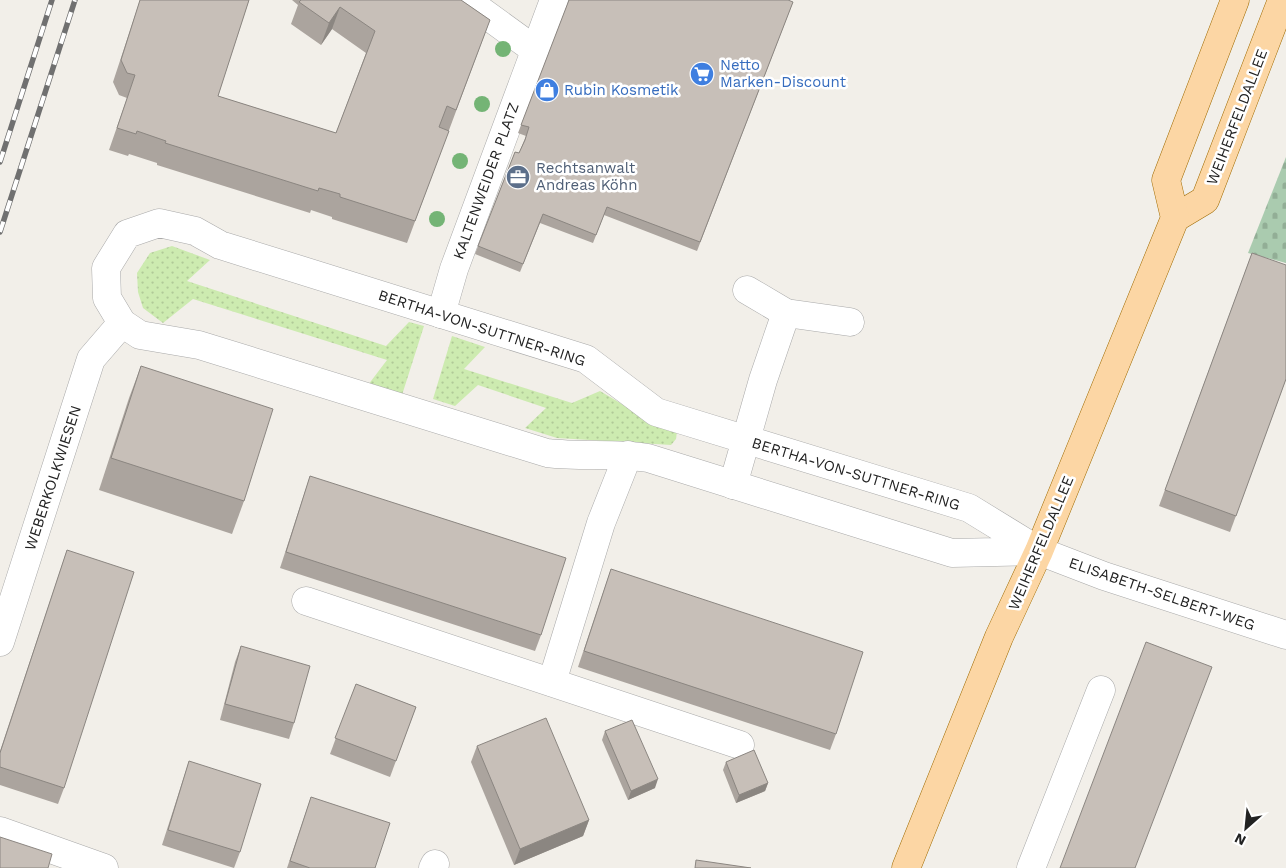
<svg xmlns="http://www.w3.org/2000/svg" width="1286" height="868" font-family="'Work Sans',sans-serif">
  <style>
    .grass { fill: url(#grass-dots) }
    .cemetery { fill: url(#cemetery-stones) }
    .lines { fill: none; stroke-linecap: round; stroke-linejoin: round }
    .minor-casing { stroke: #a9a9a9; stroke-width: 29 }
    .major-casing { stroke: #a06b00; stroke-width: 29 }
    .minor { stroke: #fff; stroke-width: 28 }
    .major { stroke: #fcd6a4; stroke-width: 28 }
    .rail-casing { stroke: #707070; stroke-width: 5.5 }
    .rail { stroke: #fff; stroke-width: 4; stroke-dasharray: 11; stroke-linecap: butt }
    .tree { fill: #74b475 }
    .wall { fill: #aba49e }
    .shaded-wall { fill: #8b8681 }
    .building { fill: #c7bfb8; stroke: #8b8681 }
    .labels { text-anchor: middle; stroke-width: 5; stroke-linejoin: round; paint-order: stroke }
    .shop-label { font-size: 15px; fill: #366cbe; stroke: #fff; text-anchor: start }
    .street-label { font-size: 15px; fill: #222; stroke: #fff }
    .service-label { font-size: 15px; fill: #4e5e75; stroke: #fff; text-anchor: start }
  </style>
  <defs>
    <pattern id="grass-dots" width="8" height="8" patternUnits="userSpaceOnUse" patternTransform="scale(1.25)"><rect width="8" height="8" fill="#cdebb0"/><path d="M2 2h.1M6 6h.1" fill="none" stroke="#b0c997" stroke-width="1.8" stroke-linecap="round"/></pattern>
    <pattern id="cemetery-stones" width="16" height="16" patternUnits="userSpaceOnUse" patternTransform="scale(1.25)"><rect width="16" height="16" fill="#aacbaf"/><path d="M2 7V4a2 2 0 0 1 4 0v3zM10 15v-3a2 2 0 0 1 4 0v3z" fill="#92ae96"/></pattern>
  </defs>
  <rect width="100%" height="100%" fill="#f2efe9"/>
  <g class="grass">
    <path d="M 172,246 L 210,260 L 187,281 L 386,346 L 409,322 L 424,326 L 402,395 L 368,385 L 387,360 L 193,299 L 163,323 L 143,308 L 138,292 L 137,273 L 150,253 Z"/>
    <path d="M 452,336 L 485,347 L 464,369 L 572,403 L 600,391 L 652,422 L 677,431 L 676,439 L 671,445 L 557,438 L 525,428 L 546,408 L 478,385 L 455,406 L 433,399 Z"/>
  </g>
  <path class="cemetery" d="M 1286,157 L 1286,263 L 1248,253 Z"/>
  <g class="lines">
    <g class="minor-casing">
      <g id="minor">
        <path d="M 466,0 L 535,50"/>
        <path d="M 747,290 L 786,313 L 850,322"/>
        <path d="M 441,314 L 454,269 L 554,0"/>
        <path d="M 733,485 L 763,380 L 786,313"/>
        <path d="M 1039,551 L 952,553 L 648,458 C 614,453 581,457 547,453 L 199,345 L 140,335 L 122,323 L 107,298 L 106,268 L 127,234 L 159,223 L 195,231 L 220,245 L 586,359 L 656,412 L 969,508 L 1039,551 L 1104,576 L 1286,635"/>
        <path d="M 306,601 L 740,745"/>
        <path d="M 0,642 L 91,359 L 122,323"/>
        <path d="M 552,682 L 601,523 L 628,455"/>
        <path d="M 0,831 L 104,868"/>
        <path d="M 433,868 L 435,864"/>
        <path d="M 1031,868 L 1101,690"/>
      </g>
    </g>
    <g class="major-casing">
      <g id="major">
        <path d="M 1175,218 L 1205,200 L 1282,0"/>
        <path d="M 906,868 L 999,637 L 1039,551 L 1175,218 L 1166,180 L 1235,0"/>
      </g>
    </g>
    <use href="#minor" class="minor"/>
    <use href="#major" class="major"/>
    <g class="rail-casing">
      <g id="rail">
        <path d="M 0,162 L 52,0"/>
        <path d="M 0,232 L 75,0"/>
      </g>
    </g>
    <use href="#rail" class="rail"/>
  </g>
  <g class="tree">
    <circle cx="503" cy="49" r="8"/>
    <circle cx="482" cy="104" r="8"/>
    <circle cx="460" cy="161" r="8"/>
    <circle cx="437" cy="219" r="8"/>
  </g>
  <g class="wall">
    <path d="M 140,0 L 249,0 L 218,96 L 336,133 L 366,53 L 332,29 L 321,45 L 291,24 L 298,5 L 292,0 L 461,0 L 490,20 L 407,243 L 332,219 L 332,217 L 311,210 L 310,213 L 157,165 L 157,163 L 129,154 L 128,156 L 109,150 L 127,98 L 119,95 L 113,82 Z"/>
    <path d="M 569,0 L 793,2 L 697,251 L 604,215 L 593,243 L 540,223 L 520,272 L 475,254 L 515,152 L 519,153 L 526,136 L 518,133 Z"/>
    <path d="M 1252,253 L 1286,379 L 1230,532 L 1159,506 Z"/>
    <path d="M 141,366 L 244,501 L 232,534 L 99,490 L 129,398 Z"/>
    <path d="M 310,476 L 541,635 L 535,651 L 280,568 Z"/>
    <path d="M 67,550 L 64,788 L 58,804 L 0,785 L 0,751 Z"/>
    <path d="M 611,569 L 836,734 L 830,750 L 578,667 Z"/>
    <path d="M 241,646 L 294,723 L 289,739 L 220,720 L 235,662 Z"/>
    <path d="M 356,684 L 416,707 L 390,777 L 330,754 Z"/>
    <path d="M 605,731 L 655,788 L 628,800 L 602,740 Z"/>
    <path d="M 477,746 L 589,820 L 583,836 L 514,865 L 471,762 Z"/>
    <path d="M 189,761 L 240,852 L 234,868 L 162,845 Z"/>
    <path d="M 726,762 L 768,783 L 765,791 L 736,803 L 723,770 Z"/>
    <path d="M 311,797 L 375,868 L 287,868 Z"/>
  </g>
  <g class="shaded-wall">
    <path d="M 340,7 L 332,29 L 321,45 L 329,23 Z"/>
    <path d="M 658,779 L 655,788 L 628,800 L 631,791 Z"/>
    <path d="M 768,783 L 765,791 L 736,803 L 739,795 Z"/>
    <path d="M 589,820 L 583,836 L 514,865 L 520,849 Z"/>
  </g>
  <g class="building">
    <path d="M 140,0 L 249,0 L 218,96 L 336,133 L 375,31 L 340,7 L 329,23 L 299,2 L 301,0 L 461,0 L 490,20 L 456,110 L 447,106 L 439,127 L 449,131 L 415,221 L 340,197 L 340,194 L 319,188 L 318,191 L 165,143 L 166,141 L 137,131 L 136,134 L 117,128 L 135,75 L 127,73 L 121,60 Z"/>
    <path d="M 569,0 L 788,0 L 793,2 L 700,242 L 607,207 L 596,235 L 543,214 L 523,264 L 478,246 L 515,152 L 519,153 L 525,140 L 529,127 L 521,125 Z"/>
    <path d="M 1252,253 L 1286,265 L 1286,379 L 1236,516 L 1165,490 Z"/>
    <path d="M 141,366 L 273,409 L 244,501 L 111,458 Z"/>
    <path d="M 310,476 L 566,558 L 541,635 L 286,552 Z"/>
    <path d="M 67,550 L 134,572 L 64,788 L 0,767 L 0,753 Z"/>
    <path d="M 611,569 L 863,652 L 836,734 L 584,651 Z"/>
    <path d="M 1146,642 L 1212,667 L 1135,868 L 1060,868 Z"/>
    <path d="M 241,646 L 310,666 L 294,723 L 225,704 Z"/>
    <path d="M 356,684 L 416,707 L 396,761 L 335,738 Z"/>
    <path d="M 546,718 L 589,820 L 520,849 L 477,746 Z"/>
    <path d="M 632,720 L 658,779 L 631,791 L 605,731 Z"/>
    <path d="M 754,750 L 768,783 L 739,795 L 726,762 Z"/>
    <path d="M 189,761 L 261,784 L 240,852 L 168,830 Z"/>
    <path d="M 311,797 L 390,823 L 375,868 L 310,868 L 290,861 Z"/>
    <path d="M 0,837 L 52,854 L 48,868 L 0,868 Z"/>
    <path d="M 696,860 L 751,868 L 695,868 Z"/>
  </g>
  <defs>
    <g id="supermarket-disc" transform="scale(1.25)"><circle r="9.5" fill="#3f7fe0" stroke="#fff"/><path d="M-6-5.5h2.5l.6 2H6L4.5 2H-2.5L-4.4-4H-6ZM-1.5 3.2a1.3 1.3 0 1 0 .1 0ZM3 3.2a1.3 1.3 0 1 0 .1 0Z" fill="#fff"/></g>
    <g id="shop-disc" transform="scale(1.25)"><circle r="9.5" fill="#3f7fe0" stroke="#fff"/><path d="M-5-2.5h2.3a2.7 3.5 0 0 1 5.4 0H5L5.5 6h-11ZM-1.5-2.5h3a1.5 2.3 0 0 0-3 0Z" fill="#fff"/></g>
    <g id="office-disc" transform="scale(1.25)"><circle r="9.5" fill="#5c6f8a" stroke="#fff"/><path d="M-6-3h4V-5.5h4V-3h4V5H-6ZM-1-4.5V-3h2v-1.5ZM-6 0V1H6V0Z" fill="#fff"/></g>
  </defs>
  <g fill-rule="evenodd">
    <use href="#supermarket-disc" x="702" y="74"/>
    <use href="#shop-disc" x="547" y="90"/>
    <use href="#office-disc" x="518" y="177"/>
  </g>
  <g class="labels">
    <g class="shop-label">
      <text x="720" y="70">Netto<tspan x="720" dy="17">Marken-Discount</tspan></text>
      <text x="564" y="95">Rubin Kosmetik</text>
    </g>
    <g class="street-label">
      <text transform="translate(1237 117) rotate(-69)" y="5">WEIHERFELDALLEE</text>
      <text transform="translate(486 181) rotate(-70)" y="5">KALTENWEIDER PLATZ</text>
      <text transform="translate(482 328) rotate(18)" y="5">BERTHA-VON-SUTTNER-RING</text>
      <text transform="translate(856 474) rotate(17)" y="5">BERTHA-VON-SUTTNER-RING</text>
      <text transform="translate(53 478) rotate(-72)" y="5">WEBERKOLKWIESEN</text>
      <text transform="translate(1041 543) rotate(-67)" y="5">WEIHERFELDALLEE</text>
      <text transform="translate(1162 594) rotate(19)" y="5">ELISABETH-SELBERT-WEG</text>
    </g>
    <g class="service-label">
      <text x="536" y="173">Rechtsanwalt<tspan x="536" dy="17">Andreas Köhn</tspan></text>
    </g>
  </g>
  <g transform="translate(1246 828) rotate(207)" stroke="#ffffff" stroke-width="4" paint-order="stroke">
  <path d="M0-4L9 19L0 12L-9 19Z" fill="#222222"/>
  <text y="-8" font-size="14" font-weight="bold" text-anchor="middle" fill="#222222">N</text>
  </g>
</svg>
